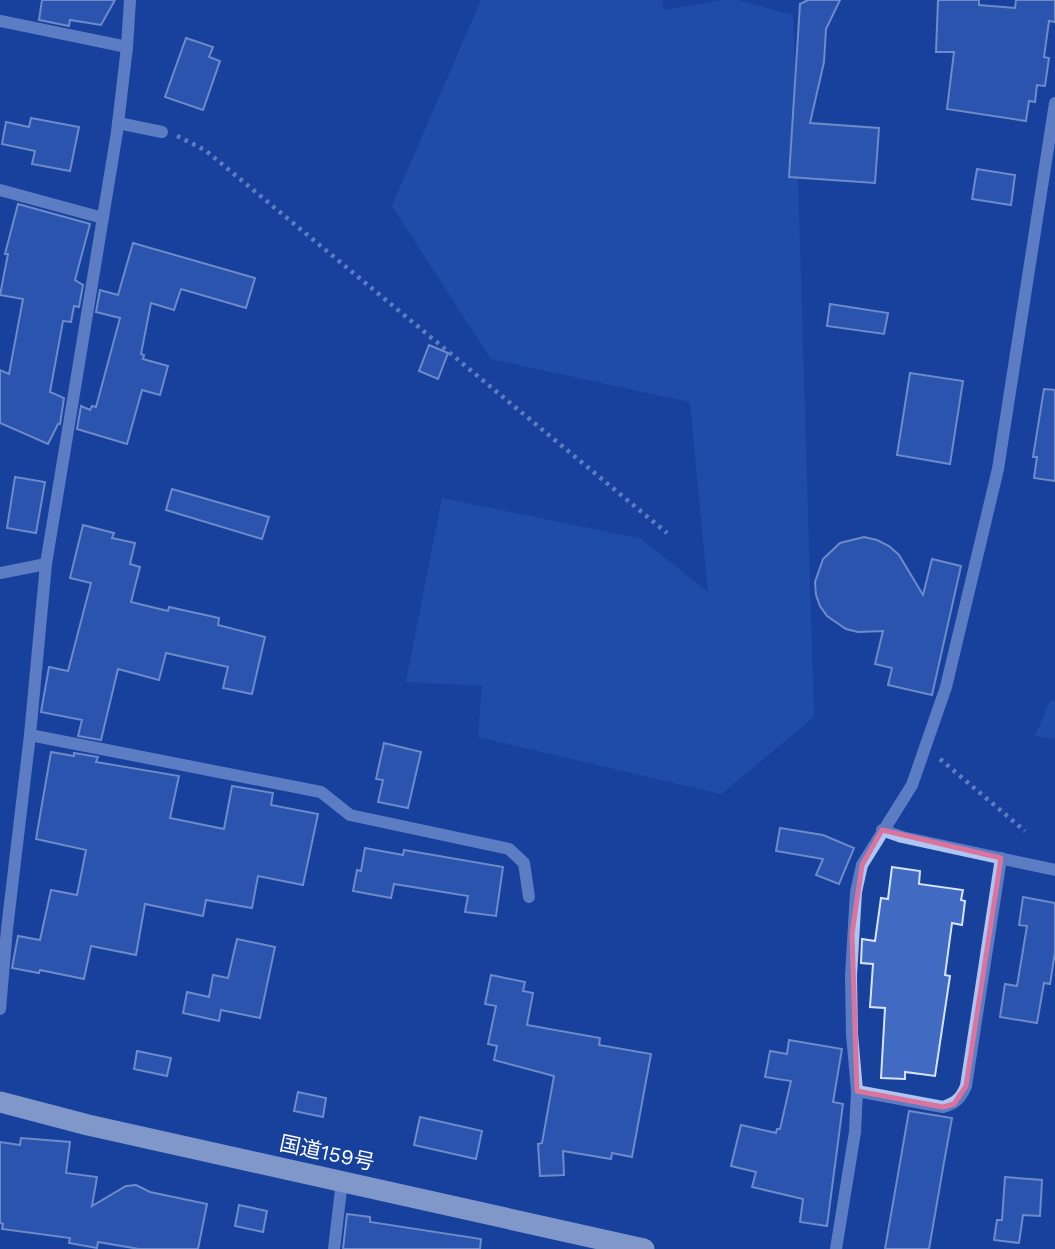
<svg xmlns="http://www.w3.org/2000/svg" width="1055" height="1249" font-family="'Work Sans','Noto Sans JP',sans-serif">
  <style>
    .green { fill: #2c5ab9 }
    .building { fill: #416ac2; stroke: #d7e3fc; stroke-width: 2 }
    .lines { fill: none; stroke-linecap: round; stroke-linejoin: round }
    .path { stroke: #afc5f2; stroke-width: 4.5; stroke-dasharray: 3.5 5; stroke-linecap: butt }
    .minor { stroke: #afc5f2; stroke-width: 12 }
    .highway { stroke: #fff; stroke-width: 21 }
    .marked { fill: none; stroke: #da749d; stroke-width: 5; stroke-linejoin: round }
    .labels { text-anchor: middle; stroke-width: 5; stroke-linejoin: round; paint-order: stroke }
    .street-label { font-size: 21px; fill: #fff; stroke: #18419c }
  </style>
  <rect width="100%" height="100%" fill="#18419c"/>
  <g class="green">
    <path d="M 481,0 L 662,0 L 664,10 L 722,0 L 737,0 L 793,15 L 814,717 L 721,794 L 478,737 L 482,686 L 406,682 L 442,498 L 641,539 L 708,592 L 690,402 L 491,359 L 392,206 Z"/>
    <path d="M 1050,701 L 1055,701 L 1055,739 L 1035,736 Z"/>
  </g>
  <g class="building">
    <path d="M 42,0 L 115,0 L 101,25 L 70,20 L 69,26 L 39,20 Z"/>
    <path d="M 808,0 L 840,0 L 826,29 L 824,62 L 810,123 L 879,128 L 875,183 L 789,177 L 800,4 Z"/>
    <path d="M 938,0 L 979,0 L 979,5 L 1015,8 L 1016,0 L 1055,0 L 1055,22 L 1049,21 L 1044,57 L 1049,58 L 1045,86 L 1037,85 L 1035,102 L 1029,101 L 1026,121 L 947,109 L 954,52 L 936,52 Z"/>
    <path d="M 186,38 L 213,47 L 209,57 L 220,61 L 203,110 L 165,97 Z"/>
    <path d="M 31,118 L 79,127 L 70,171 L 32,164 L 35,151 L 2,144 L 6,122 L 29,127 Z"/>
    <path d="M 977,169 L 1015,175 L 1011,205 L 972,199 Z"/>
    <path d="M 18,204 L 90,224 L 75,280 L 83,285 L 79,307 L 74,306 L 71,322 L 63,321 L 50,392 L 64,398 L 60,424 L 58,424 L 48,444 L 0,423 L 0,370 L 9,374 L 23,299 L 0,295 L 8,254 L 5,254 Z"/>
    <path d="M 133,243 L 255,278 L 246,308 L 181,289 L 174,310 L 151,303 L 141,354 L 144,355 L 143,359 L 168,366 L 160,395 L 142,390 L 127,444 L 77,429 L 81,406 L 90,410 L 92,406 L 96,407 L 120,318 L 96,312 L 100,290 L 118,295 Z"/>
    <path d="M 830,304 L 888,313 L 884,334 L 827,326 Z"/>
    <path d="M 429,345 L 448,353 L 438,379 L 419,371 Z"/>
    <path d="M 910,373 L 963,381 L 950,464 L 897,455 Z"/>
    <path d="M 1044,389 L 1055,390 L 1055,481 L 1034,478 L 1037,457 L 1033,457 Z"/>
    <path d="M 15,477 L 45,482 L 36,533 L 7,528 Z"/>
    <path d="M 172,489 L 269,517 L 262,539 L 166,510 Z"/>
    <path d="M 83,525 L 114,533 L 112,538 L 135,543 L 130,564 L 140,567 L 131,602 L 168,611 L 169,607 L 219,618 L 218,625 L 265,637 L 252,694 L 223,688 L 228,667 L 166,653 L 159,680 L 118,669 L 101,740 L 78,736 L 82,720 L 41,712 L 49,667 L 68,671 L 91,583 L 70,578 Z"/>
    <path d="M 864,537 L 877,540 L 889,546 L 899,555 L 923,595 L 932,559 L 961,566 L 932,695 L 888,685 L 892,668 L 875,664 L 883,631 L 858,632 L 846,629 L 827,616 L 820,606 L 816,595 L 815,582 L 823,559 L 840,543 Z"/>
    <path d="M 384,743 L 421,752 L 408,808 L 378,802 L 383,780 L 376,779 Z"/>
    <path d="M 51,752 L 74,756 L 74,753 L 98,757 L 96,762 L 179,776 L 170,818 L 224,829 L 232,786 L 273,793 L 271,805 L 318,814 L 303,885 L 258,876 L 252,908 L 206,900 L 203,916 L 145,904 L 136,955 L 91,946 L 84,979 L 40,970 L 39,973 L 12,968 L 18,936 L 40,940 L 51,890 L 77,895 L 86,850 L 36,839 Z"/>
    <path d="M 780,828 L 823,835 L 854,848 L 839,884 L 816,875 L 823,859 L 776,851 Z"/>
    <path d="M 365,848 L 403,855 L 404,850 L 503,867 L 496,916 L 465,912 L 468,896 L 394,884 L 391,898 L 353,891 L 357,870 L 361,871 Z"/>
    <path d="M 892,867 L 920,871 L 919,884 L 963,890 L 961,900 L 965,901 L 962,925 L 952,923 L 945,975 L 950,976 L 935,1076 L 905,1072 L 905,1079 L 881,1078 L 885,1008 L 870,1007 L 873,964 L 861,963 L 862,939 L 875,941 L 881,898 L 888,899 Z"/>
    <path d="M 1023,897 L 1055,903 L 1055,952 L 1050,984 L 1044,983 L 1037,1023 L 1000,1017 L 1005,984 L 1017,986 L 1027,926 L 1019,925 Z"/>
    <path d="M 237,939 L 275,947 L 260,1018 L 221,1010 L 219,1021 L 183,1013 L 187,992 L 209,997 L 213,975 L 228,978 Z"/>
    <path d="M 491,975 L 525,982 L 523,991 L 533,993 L 527,1025 L 600,1038 L 599,1045 L 651,1054 L 632,1157 L 612,1153 L 611,1159 L 563,1151 L 564,1175 L 540,1176 L 538,1144 L 542,1143 L 554,1076 L 494,1060 L 497,1046 L 488,1044 L 496,1006 L 485,1004 Z"/>
    <path d="M 789,1040 L 842,1049 L 833,1102 L 843,1104 L 827,1226 L 800,1222 L 803,1199 L 752,1187 L 756,1172 L 731,1166 L 741,1125 L 776,1133 L 777,1129 L 780,1129 L 791,1081 L 765,1077 L 770,1051 L 787,1054 Z"/>
    <path d="M 137,1051 L 171,1058 L 167,1076 L 134,1069 Z"/>
    <path d="M 298,1092 L 326,1098 L 323,1117 L 294,1111 Z"/>
    <path d="M 909,1111 L 952,1118 L 943,1168 L 929,1249 L 885,1249 Z"/>
    <path d="M 420,1117 L 482,1131 L 476,1159 L 414,1145 Z"/>
    <path d="M 21,1138 L 70,1142 L 66,1173 L 97,1177 L 92,1206 L 126,1186 L 136,1185 L 150,1192 L 207,1204 L 198,1249 L 139,1249 L 98,1242 L 97,1248 L 69,1243 L 70,1238 L 2,1229 L 3,1224 L 0,1223 L 0,1142 L 20,1145 Z"/>
    <path d="M 1005,1177 L 1042,1180 L 1040,1216 L 1023,1215 L 1019,1243 L 994,1240 L 997,1220 L 1002,1220 Z"/>
    <path d="M 239,1205 L 267,1211 L 263,1232 L 235,1226 Z"/>
    <path d="M 347,1214 L 370,1217 L 370,1222 L 481,1239 L 480,1249 L 343,1249 Z"/>
  </g>
  <g class="lines">
    <g class="path">
      <path d="M 177,136 L 205,150 L 667,533"/>
      <path d="M 940,759 L 1025,831"/>
    </g>
    <g class="minor">
      <path d="M 0,21 L 127,47"/>
      <path d="M 118,123 L 162,132"/>
      <path d="M 0,190 L 103,218"/>
      <path d="M 0,573 L 46,564"/>
      <path d="M 30,735 L 321,792 L 350,815 L 509,849 L 524,863 L 529,897"/>
      <path d="M 882,830 L 902,837 L 1055,870"/>
      <path d="M 0,1009 L 7,929 L 30,735 L 46,564 L 117,132 L 127,47 L 130,0"/>
      <path d="M 857,1091 L 943,1107 C 956,1103 961,1098 966,1086 L 1001,858"/>
      <path d="M 334,1249 L 342,1181"/>
      <path d="M 836,1249 L 855,1132 L 857,1091 L 852,1034 L 851,976 L 856,892 L 862,865 L 912,785 L 946,687 L 998,469 L 1055,103"/>
    </g>
    <path class="highway" d="M 0,1102 L 88,1125 L 644,1249"/>
  </g>
  <path d="M0 0H1055V1249H0ZM 882,830 L 1001,858 L 966,1086 L 954,1104 L 943,1107 L 857,1091 L 852,934 L 862,865 Z" fill="#18419c" fill-opacity=".55" fill-rule="evenodd"/>
  <path class="marked" d="M 882,830 L 1001,858 L 966,1086 L 954,1104 L 943,1107 L 857,1091 L 852,934 L 862,865 Z"/>
  <g class="labels">
    <g class="street-label">
      <text transform="translate(327 1153) rotate(12)" y="7">国道159号</text>
    </g>
  </g>
</svg>
